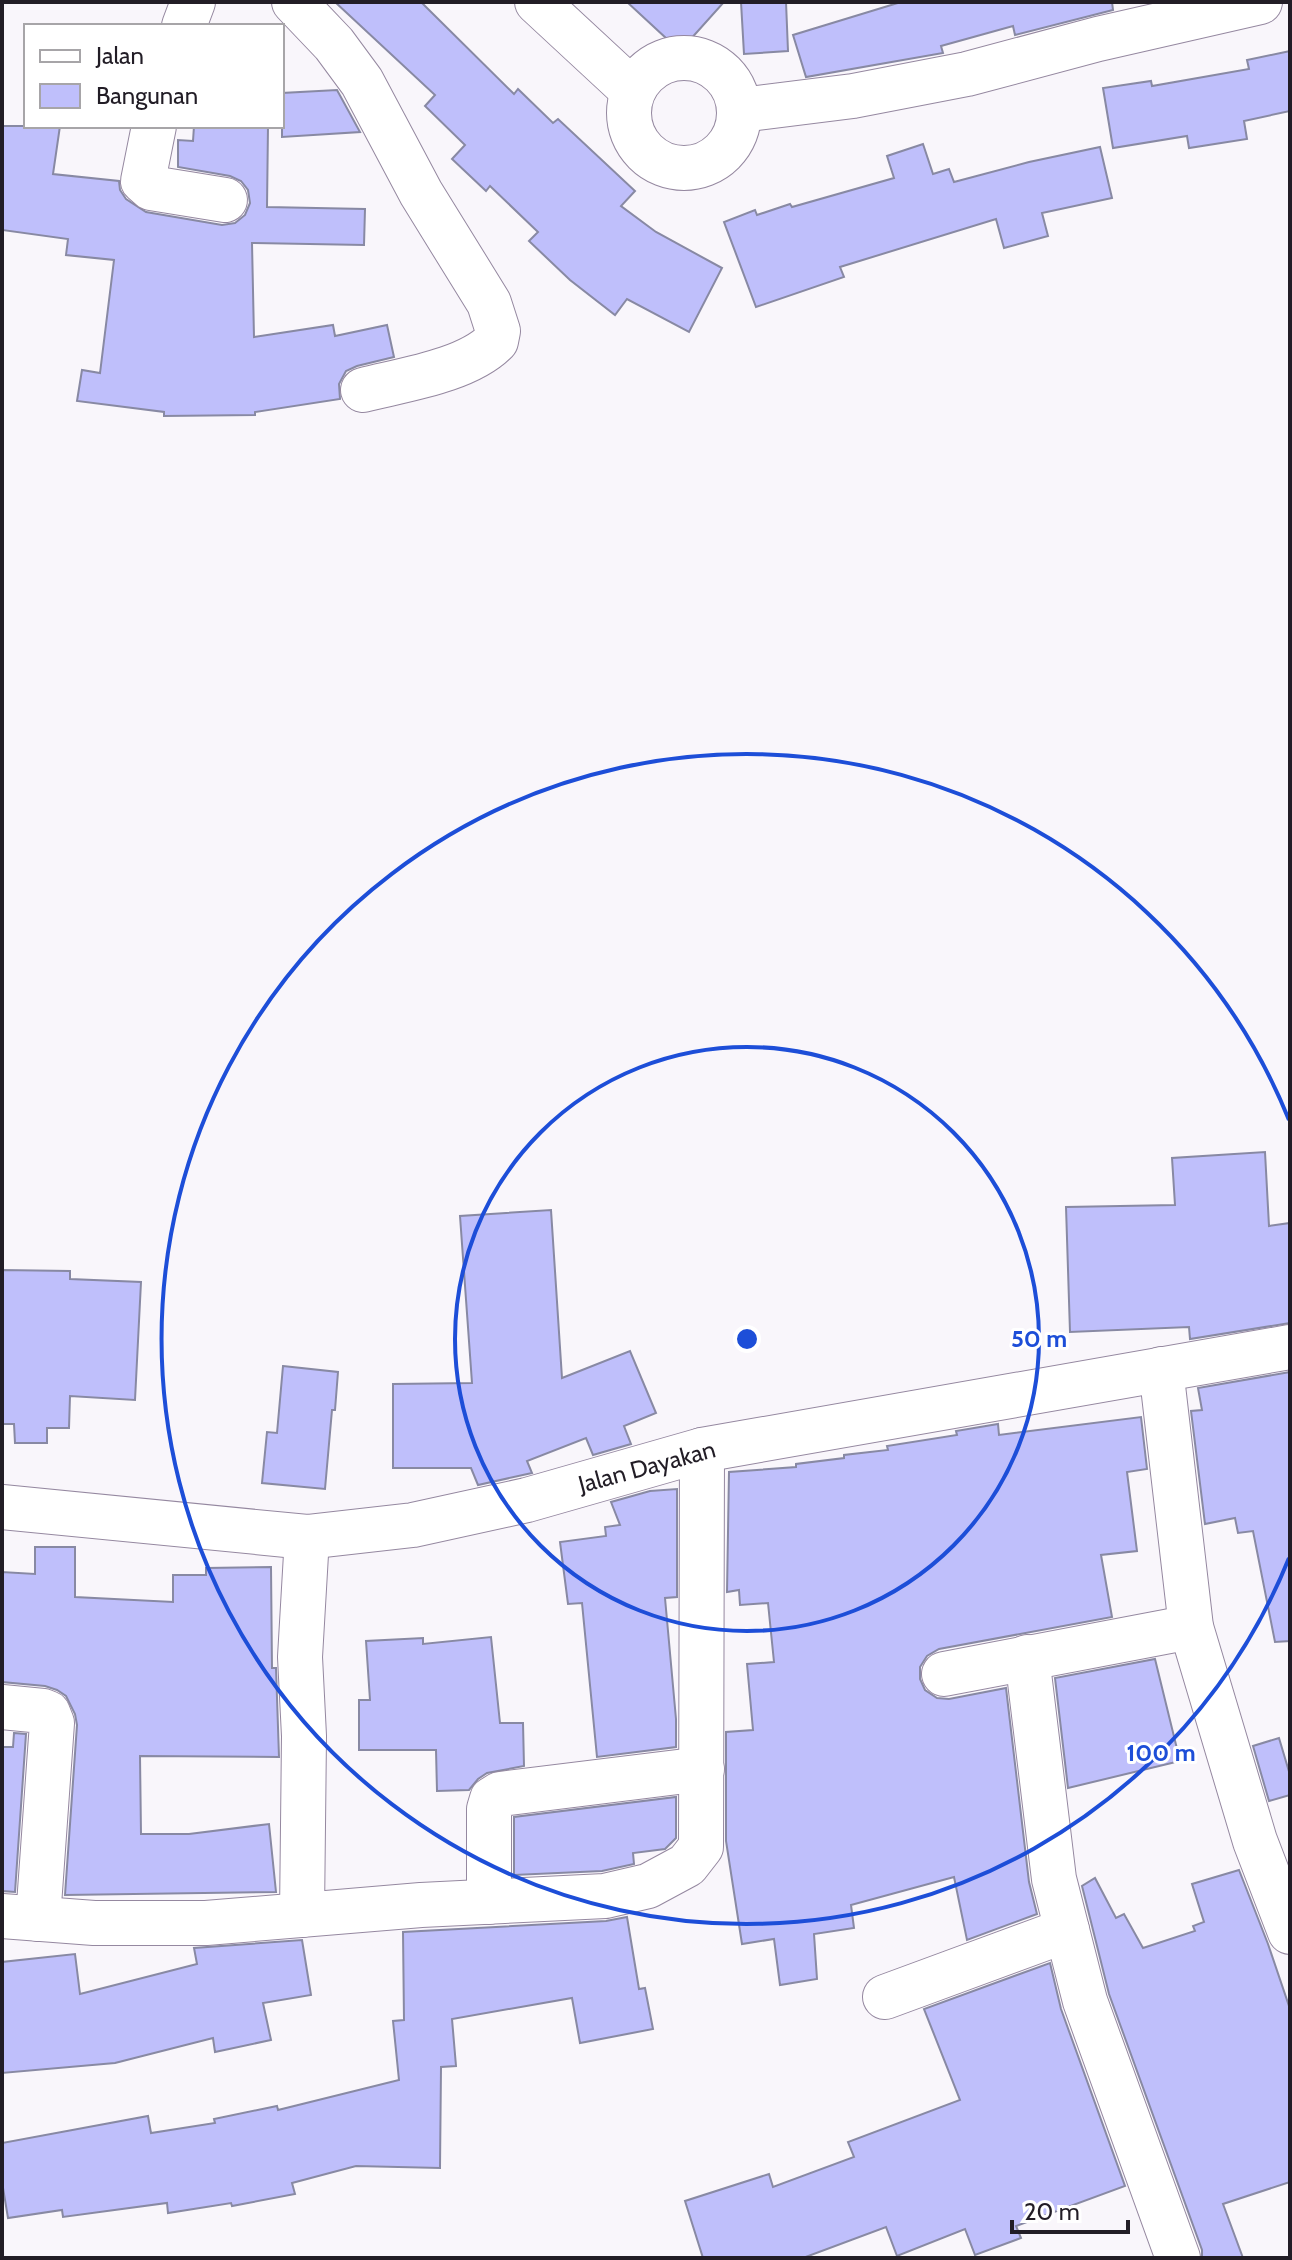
<svg xmlns="http://www.w3.org/2000/svg" width="1292" height="2260" font-family="Cabin,sans-serif">
  <style>
    .building { fill: #bfbffb; stroke: #8889a3; stroke-width: 2 }
    .lines { fill: none; stroke-linecap: round; stroke-linejoin: round }
    .minor-casing { stroke: #9588a0; stroke-width: 46 }
    .minor { stroke: #fff; stroke-width: 44 }
    .ring { fill: none; stroke: #1d4ed8; stroke-width: 4 }
    .labels { text-anchor: middle; stroke-width: 6; stroke-linejoin: round; paint-order: stroke }
    .street-label { font-size: 24px; fill: #221d26; stroke: #fff }
    .centre { fill: #1d4ed8; stroke: #fff; stroke-width: 4 }
    .ring-label { font-size: 24px; text-anchor: middle; font-weight: bold; fill: #1d4ed8; stroke: #fff; stroke-width: 6; stroke-linejoin: round; paint-order: stroke }
  </style>
  <rect width="100%" height="100%" fill="#f9f6fb"/>
  <g class="building">
    <path d="M 335,2 L 421,2 L 514,94 L 518,89 L 553,123 L 558,119 L 635,191 L 621,206 L 656,232 L 722,268 L 689,332 L 627,299 L 615,315 L 570,280 L 529,241 L 538,232 L 490,186 L 486,191 L 452,159 L 465,145 L 425,106 L 435,95 Z"/>
    <path d="M 627,2 L 724,2 L 680,51 Z"/>
    <path d="M 741,2 L 786,2 L 788,51 L 744,54 Z"/>
    <path d="M 901,2 L 1112,2 L 1113,10 L 1015,35 L 1013,26 L 941,46 L 943,53 L 806,77 L 793,35 Z"/>
    <path d="M 1290,51 L 1290,111 L 1244,121 L 1247,139 L 1189,148 L 1187,136 L 1113,148 L 1103,88 L 1151,81 L 1152,86 L 1249,69 L 1247,60 Z"/>
    <path d="M 337,90 L 360,132 L 282,137 L 282,93 Z"/>
    <path d="M 2,126 L 60,126 L 53,174 L 119,181 L 120,190 L 126,199 L 146,212 L 222,225 L 235,223 L 245,215 L 250,203 L 248,190 L 241,181 L 230,176 L 178,167 L 178,140 L 193,141 L 194,126 L 268,126 L 267,207 L 365,209 L 364,245 L 252,243 L 254,337 L 333,325 L 335,336 L 387,325 L 394,357 L 357,366 L 346,371 L 339,384 L 340,399 L 255,412 L 255,415 L 164,416 L 164,412 L 77,401 L 82,370 L 100,373 L 114,260 L 66,255 L 68,239 L 2,230 Z"/>
    <path d="M 923,144 L 933,174 L 949,169 L 954,182 L 1029,162 L 1100,147 L 1112,198 L 1042,213 L 1048,236 L 1004,248 L 996,219 L 840,267 L 844,277 L 756,307 L 724,222 L 755,210 L 757,215 L 790,204 L 792,207 L 894,178 L 887,156 Z"/>
    <path d="M 1265,1152 L 1269,1226 L 1290,1223 L 1290,1323 L 1190,1339 L 1189,1327 L 1070,1332 L 1066,1207 L 1175,1205 L 1172,1158 Z"/>
    <path d="M 551,1210 L 562,1378 L 630,1351 L 656,1413 L 624,1426 L 631,1444 L 593,1455 L 586,1438 L 527,1461 L 532,1473 L 478,1485 L 471,1468 L 393,1468 L 393,1384 L 472,1383 L 460,1216 Z"/>
    <path d="M 2,1270 L 70,1271 L 70,1279 L 141,1282 L 135,1400 L 70,1396 L 69,1428 L 47,1428 L 47,1443 L 15,1443 L 14,1424 L 2,1424 Z"/>
    <path d="M 283,1366 L 338,1372 L 335,1410 L 332,1410 L 325,1489 L 262,1483 L 267,1432 L 277,1433 Z"/>
    <path d="M 1290,1372 L 1290,1641 L 1275,1642 L 1253,1531 L 1238,1533 L 1235,1518 L 1205,1524 L 1191,1411 L 1202,1410 L 1198,1388 Z"/>
    <path d="M 1141,1417 L 1147,1469 L 1127,1472 L 1137,1551 L 1101,1555 L 1112,1617 L 939,1649 L 927,1656 L 920,1667 L 920,1679 L 925,1690 L 937,1698 L 949,1699 L 1006,1688 L 1029,1882 L 1037,1914 L 967,1940 L 954,1877 L 851,1905 L 854,1928 L 814,1934 L 817,1979 L 780,1985 L 774,1939 L 742,1944 L 726,1841 L 726,1732 L 753,1730 L 747,1664 L 774,1662 L 768,1603 L 740,1605 L 739,1590 L 727,1592 L 729,1472 L 796,1467 L 796,1464 L 844,1458 L 844,1455 L 888,1450 L 887,1446 L 957,1435 L 956,1431 L 998,1424 L 999,1435 Z"/>
    <path d="M 677,1489 L 677,1597 L 665,1598 L 676,1719 L 676,1747 L 597,1757 L 582,1603 L 568,1604 L 560,1542 L 606,1536 L 605,1527 L 620,1525 L 611,1502 L 650,1491 Z"/>
    <path d="M 35,1547 L 75,1547 L 75,1597 L 173,1602 L 173,1575 L 206,1575 L 206,1568 L 271,1567 L 272,1668 L 276,1668 L 279,1757 L 140,1756 L 141,1834 L 189,1834 L 269,1824 L 276,1892 L 65,1895 L 77,1725 L 75,1714 L 66,1696 L 57,1690 L 45,1686 L 2,1682 L 2,1572 L 35,1574 Z"/>
    <path d="M 491,1637 L 500,1723 L 523,1723 L 524,1766 L 487,1773 L 478,1779 L 469,1790 L 437,1791 L 436,1750 L 359,1750 L 359,1700 L 370,1700 L 366,1641 L 423,1638 L 423,1644 Z"/>
    <path d="M 1155,1659 L 1180,1761 L 1068,1788 L 1055,1678 Z"/>
    <path d="M 14,1733 L 26,1734 L 15,1892 L 2,1891 L 2,1747 L 13,1747 Z"/>
    <path d="M 1279,1738 L 1290,1775 L 1290,1795 L 1269,1801 L 1253,1746 Z"/>
    <path d="M 676,1797 L 676,1838 L 665,1849 L 633,1853 L 634,1864 L 602,1871 L 514,1875 L 514,1817 Z"/>
    <path d="M 1239,1870 L 1268,1944 L 1290,2009 L 1290,2182 L 1223,2204 L 1243,2258 L 1202,2258 L 1202,2250 L 1109,1994 L 1082,1886 L 1095,1878 L 1116,1918 L 1124,1914 L 1143,1948 L 1195,1931 L 1193,1926 L 1204,1922 L 1192,1884 Z"/>
    <path d="M 627,1917 L 639,1989 L 645,1988 L 653,2029 L 580,2043 L 572,1998 L 452,2019 L 456,2066 L 441,2067 L 440,2168 L 356,2166 L 292,2183 L 295,2194 L 232,2206 L 231,2203 L 168,2213 L 167,2203 L 63,2217 L 62,2210 L 8,2218 L 2,2182 L 2,2143 L 148,2116 L 151,2133 L 215,2123 L 214,2119 L 277,2106 L 278,2110 L 399,2080 L 393,2021 L 404,2020 L 403,1932 L 606,1921 Z"/>
    <path d="M 302,1940 L 311,1995 L 263,2003 L 271,2040 L 215,2052 L 213,2038 L 115,2063 L 2,2073 L 2,1962 L 75,1954 L 80,1994 L 197,1964 L 194,1948 Z"/>
    <path d="M 1050,1963 L 1061,2009 L 1125,2186 L 1016,2226 L 1021,2238 L 975,2255 L 965,2229 L 897,2256 L 886,2227 L 803,2258 L 703,2258 L 685,2201 L 769,2174 L 773,2187 L 854,2157 L 848,2142 L 960,2100 L 924,2009 Z"/>
  </g>
  <g class="lines">
    <g class="minor-casing">
      <g id="minor">
        <path d="M 294,2 L 334,44 L 362,82 L 421,193 L 489,303 L 498,331 L 496,341 C 467,371 402,380 363,390"/>
        <path d="M 537,2 L 633,91"/>
        <path d="M 184,26 L 193,2"/>
        <circle cx="684" cy="113" r="55"/>
        <path d="M 741,110 L 853,96 L 967,74 L 1098,39 L 1260,2"/>
        <path d="M 154,126 L 143,181 L 151,188 L 225,200"/>
        <path d="M 1161,1369 L 1191,1627 L 1255,1841 L 1290,1932"/>
        <path d="M 2,1507 L 307,1537 L 413,1525 L 527,1500 L 702,1450 L 1290,1347"/>
        <path d="M 1027,1657 L 1054,1879 L 1085,2001 L 1178,2258"/>
        <path d="M 944,1674 L 1191,1627"/>
        <path d="M 2,1707 L 43,1711 L 48,1713 L 52,1723 L 38,1919"/>
        <path d="M 489,1902 L 489,1809 L 492,1799 L 500,1794 L 702,1769"/>
        <path d="M 302,1915 L 304,1736 L 300,1657 L 307,1537"/>
        <path d="M 2,1916 L 94,1923 L 206,1923 L 421,1905 L 605,1896 L 648,1886 L 687,1865 L 701,1847 L 702,1450"/>
        <path d="M 885,1997 L 1067,1930"/>
      </g>
    </g>
    <use href="#minor" class="minor"/>
  </g>
  <g class="ring">
    <circle cx="747" cy="1339" r="292"/>
    <path d="M1289 1558A585 585 0 1 1 1289 1120"/>
  </g>
  <g class="labels">
    <g class="street-label">
      <text transform="translate(647 1467) rotate(-15)" y="8">Jalan Dayakan</text>
    </g>
  </g>
  <circle cx="747" cy="1339" r="12" class="centre"/>
  <g class="ring-label">
    <text x="1039" y="1347">50 m</text>
    <text x="1161" y="1761">100 m</text>
  </g>
  <rect width="1292" height="2260" fill="none" stroke="#221d26" stroke-width="8"/>
  <rect x="24" y="24" width="260" height="104" fill="#ffffff" stroke="#a7a5a8" stroke-width="2"/>
  <rect x="40" y="50" width="40" height="12" fill="#ffffff" stroke="#a7a5a8" stroke-width="2"/>
  <text x="96" y="64" font-size="24" fill="#221d26">Jalan</text>
  <rect x="40" y="84" width="40" height="24" fill="#bfbffb" stroke="#a7a5a8" stroke-width="2"/>
  <text x="96" y="104" font-size="24" fill="#221d26">Bangunan</text>
  <path d="M1012 2220v12h116v-12" fill="none" stroke="#221d26" stroke-width="4"/>
  <text x="1024" y="2220" font-size="24" fill="#221d26" stroke="#ffffff" stroke-width="6" paint-order="stroke">20 m</text>
</svg>
